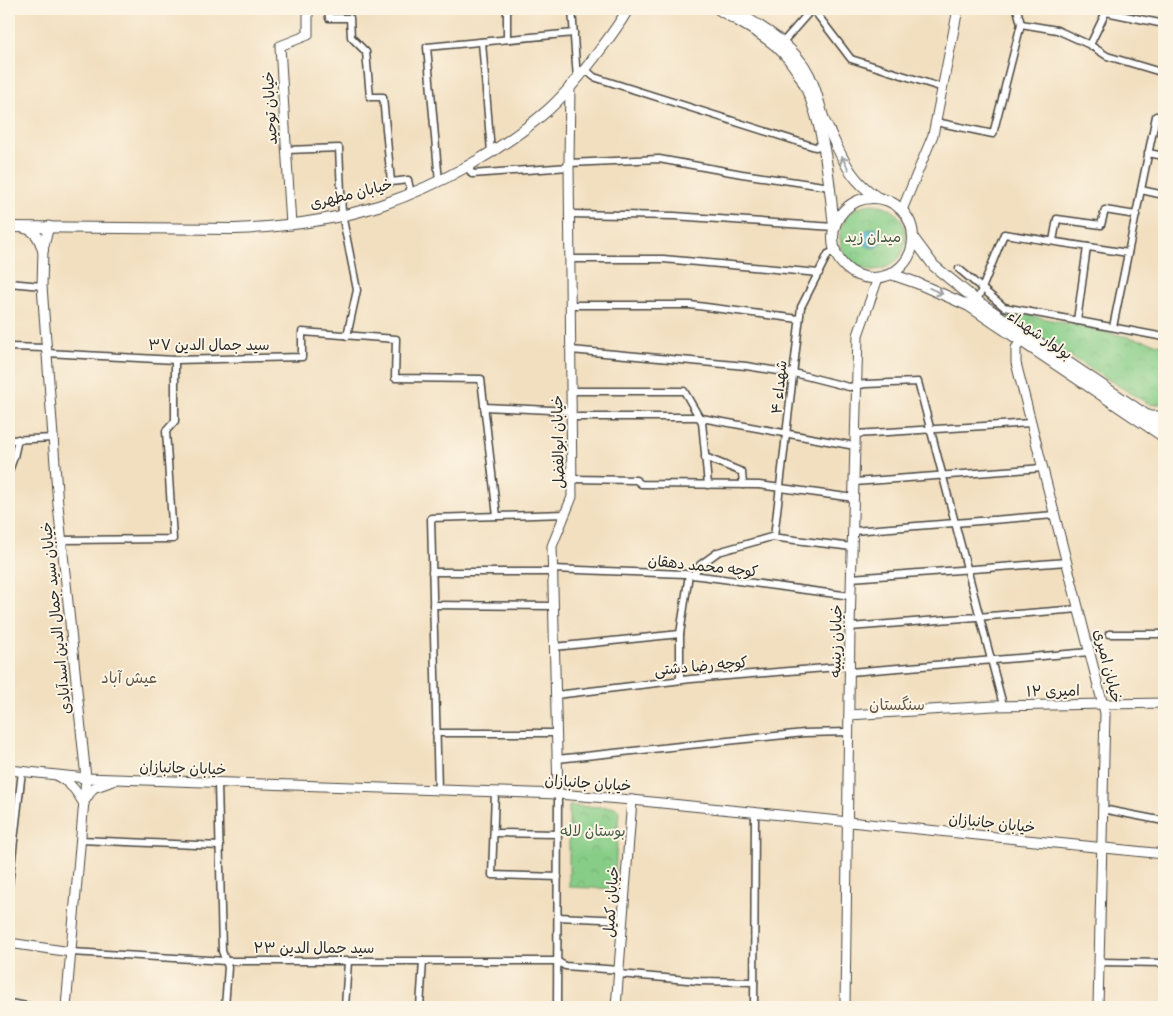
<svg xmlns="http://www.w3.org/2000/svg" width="1173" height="1016" font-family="'Patrick Hand','Playpen Sans Arabic',sans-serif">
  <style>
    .park { fill: url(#park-crowns); stroke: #597c59 }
    .water { fill: url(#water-waves); stroke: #427480 }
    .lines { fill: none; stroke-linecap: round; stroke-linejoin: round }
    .street-casing { stroke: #494641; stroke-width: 9 }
    .secondary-casing { stroke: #494641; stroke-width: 11 }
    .primary-casing { stroke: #494641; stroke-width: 12 }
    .street { stroke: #fff; stroke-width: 6 }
    .secondary { stroke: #fff; stroke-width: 9 }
    .primary { stroke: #fff; stroke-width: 10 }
    .oneway { stroke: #a0a0a0 }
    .labels { text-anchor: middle; stroke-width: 4; stroke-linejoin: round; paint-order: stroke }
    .street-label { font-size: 15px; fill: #2b2b2b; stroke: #fcf5e5 }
    .park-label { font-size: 15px; fill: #475c47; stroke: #fcf5e5 }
    .neighbourhood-label { font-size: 16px; fill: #65574a; stroke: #fcf5e5 }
  </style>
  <defs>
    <pattern id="park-crowns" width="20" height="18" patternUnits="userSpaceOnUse" patternTransform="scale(1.25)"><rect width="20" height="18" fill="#87cd87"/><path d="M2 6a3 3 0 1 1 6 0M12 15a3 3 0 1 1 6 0" fill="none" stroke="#75b075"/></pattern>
    <pattern id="water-waves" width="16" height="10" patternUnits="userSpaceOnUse" patternTransform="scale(1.25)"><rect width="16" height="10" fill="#58bed5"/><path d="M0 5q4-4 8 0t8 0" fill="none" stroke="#499bad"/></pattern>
  </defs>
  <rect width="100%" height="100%" fill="#fcf5e5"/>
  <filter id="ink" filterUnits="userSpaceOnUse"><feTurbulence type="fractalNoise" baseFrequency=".02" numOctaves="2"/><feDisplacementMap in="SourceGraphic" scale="10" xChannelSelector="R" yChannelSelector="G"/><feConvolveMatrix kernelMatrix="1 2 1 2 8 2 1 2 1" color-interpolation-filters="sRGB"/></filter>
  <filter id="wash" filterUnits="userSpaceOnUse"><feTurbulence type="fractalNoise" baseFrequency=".0096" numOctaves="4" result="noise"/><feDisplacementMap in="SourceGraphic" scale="20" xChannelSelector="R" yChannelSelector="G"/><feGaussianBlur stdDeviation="1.12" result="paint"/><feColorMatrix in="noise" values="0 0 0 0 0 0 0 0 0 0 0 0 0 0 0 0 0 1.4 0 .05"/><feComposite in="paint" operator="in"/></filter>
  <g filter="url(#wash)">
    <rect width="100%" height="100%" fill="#f2dfc0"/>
    <g class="park">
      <circle cx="873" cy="237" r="33"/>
      <path d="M 1011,311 L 1164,345 L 1164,403 L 1152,405 L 1142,400 L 1006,317 Z"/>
      <path d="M 569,806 L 615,807 L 619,811 L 614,889 L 569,887 Z"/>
    </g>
    <circle class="water" cx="873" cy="238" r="10"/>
  </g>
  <g filter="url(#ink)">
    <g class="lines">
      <g class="street-casing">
        <g id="street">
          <path d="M 328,9 L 329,18 L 350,18 L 351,37 L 366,52 L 370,97 L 383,97 L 391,182 L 408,180 L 411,194"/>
          <path d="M 572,9 L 577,79"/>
          <path d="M 813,9 L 851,59 L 943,88"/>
          <path d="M 1021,24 L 1057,30 L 1090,45 L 1107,56 L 1164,73"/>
          <path d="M 507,39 L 507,9"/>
          <path d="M 482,42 L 491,152"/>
          <path d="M 783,42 L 812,9"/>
          <path d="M 1090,45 L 1106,12 L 1164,24"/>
          <path d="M 585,69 L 594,77 L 600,79 L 815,147 L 824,145"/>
          <path d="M 936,122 L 993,134 L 1021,24 L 1017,9"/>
          <path d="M 287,150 L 339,148 L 342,214 L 357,290 L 347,336"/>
          <path d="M 1148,153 L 1164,156"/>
          <path d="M 569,163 L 659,159 L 742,174 L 830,187"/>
          <path d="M 467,165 L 472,174 L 569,167"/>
          <path d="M 439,182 L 427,47 L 574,33"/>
          <path d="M 1141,190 L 1164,195"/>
          <path d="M 570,214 L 674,216 L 834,227"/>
          <path d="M 1053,241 L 1057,219 L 1101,225 L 1105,210 L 1136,215"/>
          <path d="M 570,259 L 663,259 L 819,273"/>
          <path d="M 959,269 L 1004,307 L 1164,337"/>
          <path d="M 9,283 L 42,286"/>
          <path d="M 977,301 L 1004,234 L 1128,253"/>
          <path d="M 571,305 L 690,305 L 799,319"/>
          <path d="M 1077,321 L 1087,247"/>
          <path d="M 1113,327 L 1156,116 L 1164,118"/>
          <path d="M 9,347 L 46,348"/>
          <path d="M 571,350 L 746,366 L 798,374 L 849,387 L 865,384 L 918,382 L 1003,705"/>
          <path d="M 47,353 L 175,360 L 302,357 L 302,332 L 396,339 L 395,378 L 481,379 L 497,516"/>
          <path d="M 571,391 L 684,391 L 702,422 L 708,485"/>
          <path d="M 484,407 L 572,411"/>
          <path d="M 572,417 L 696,417 L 855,446"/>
          <path d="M 856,434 L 1031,423"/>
          <path d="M 9,440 L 54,438"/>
          <path d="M 705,457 L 742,472 L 743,485"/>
          <path d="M 9,471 L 14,457 L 18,439"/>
          <path d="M 572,479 L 636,480 L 641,484 L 759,485 L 854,498"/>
          <path d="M 854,482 L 1043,468"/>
          <path d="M 853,531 L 1055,515"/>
          <path d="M 774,537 L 801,307 L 828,254 L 835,251"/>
          <path d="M 61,540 L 173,539 L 166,431 L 175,421 L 175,360"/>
          <path d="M 552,569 L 685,574 L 851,596"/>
          <path d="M 432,572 L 552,572"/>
          <path d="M 693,575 L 700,565 L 718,552 L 771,537 L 852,547"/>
          <path d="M 851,578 L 1067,562"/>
          <path d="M 433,605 L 553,606"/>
          <path d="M 850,627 L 1079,609"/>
          <path d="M 1109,634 L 1164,634"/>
          <path d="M 554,647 L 680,634"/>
          <path d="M 850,672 L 1090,652"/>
          <path d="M 680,680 L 680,634 L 689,574"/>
          <path d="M 556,695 L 691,679 L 850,666"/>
          <path d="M 436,733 L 557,733"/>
          <path d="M 557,759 L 804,733 L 849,732"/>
          <path d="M 218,783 L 222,951 L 228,967 L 225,1007"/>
          <path d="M 438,790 L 431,518 L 565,514"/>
          <path d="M 495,792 L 492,875 L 558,877"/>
          <path d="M 1102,809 L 1164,821"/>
          <path d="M 494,833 L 558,834"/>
          <path d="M 80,840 L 220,846"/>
          <path d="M 9,884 L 22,771"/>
          <path d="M 558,917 L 623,920"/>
          <path d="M 71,952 L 226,961 L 557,961"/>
          <path d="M 557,961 L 565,966 L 619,970"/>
          <path d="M 1099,962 L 1164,963"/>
          <path d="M 619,974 L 699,981 L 754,982"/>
          <path d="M 9,1003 L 33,1007"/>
          <path d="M 345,1007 L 348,961"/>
          <path d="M 420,1007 L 423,961"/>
          <path d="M 557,1007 L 558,794"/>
          <path d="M 754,1007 L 755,812"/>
        </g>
      </g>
      <g class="secondary-casing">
        <g id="secondary">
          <path d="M 902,210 L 933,135 L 958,9"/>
          <path d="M 291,225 L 280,46 L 308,35 L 308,9"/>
          <path d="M 49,226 L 43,250 L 42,286 L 58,505 L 86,778 L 66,1007"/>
          <path d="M 1021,341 L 1016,348 L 1016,363 L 1105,713 L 1098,1007"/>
          <path d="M 1148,416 L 1164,416"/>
          <path d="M 849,715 L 993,706 L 1164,703"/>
          <path d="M 9,770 L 86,778 L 558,794 L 632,800 L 1164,854"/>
          <path d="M 59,777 C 71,783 77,792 84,804"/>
          <path d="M 558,794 L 552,546 L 572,497 L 569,163 L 570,86"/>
          <path d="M 86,799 L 93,788 L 113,781"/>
          <path d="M 9,943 L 71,952"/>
          <path d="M 616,1007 L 632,800"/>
          <path d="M 845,1007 L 850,627 L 858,335 L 878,278"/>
        </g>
      </g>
      <g class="primary-casing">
        <g id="primary">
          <path d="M 718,9 C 737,21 759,31 776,46 C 822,85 828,170 834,227"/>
          <path d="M 732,9 C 759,26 785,39 804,66 C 815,83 818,101 824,120 C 827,127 831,134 834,141 C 846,166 854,182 878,198"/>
          <circle cx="873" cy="238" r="40"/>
          <path d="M 9,227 L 235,229 C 283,227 335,220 381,205 C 440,185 501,151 548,110 C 568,92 585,70 600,50 C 610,37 620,23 628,9"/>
          <path d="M 25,228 C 36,230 40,240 43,250"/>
          <path d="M 914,239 L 934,266 L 977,301 L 1164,427"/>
          <path d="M 891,274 L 917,283 L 969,306 L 1164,437"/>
        </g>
      </g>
      <use href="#street" class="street"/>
      <use href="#secondary" class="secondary"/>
      <use href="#primary" class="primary"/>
    </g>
    <defs><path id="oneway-shaft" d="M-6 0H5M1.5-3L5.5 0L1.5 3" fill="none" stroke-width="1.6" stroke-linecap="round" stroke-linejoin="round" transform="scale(1.25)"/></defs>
    <g class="oneway">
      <use href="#oneway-shaft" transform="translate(845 163) rotate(-119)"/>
      <use href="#oneway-shaft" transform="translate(936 291) rotate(24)"/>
    </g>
  </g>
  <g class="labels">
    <g class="street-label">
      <text transform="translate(270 108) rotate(-93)" y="5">خیابان توحید</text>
      <text transform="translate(351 194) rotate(-14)" y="5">خیابان مطهری</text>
      <text transform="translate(1040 335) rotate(34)" y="5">بولوار شهداء</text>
      <text x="209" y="350">سید جمال الدین ۳۷</text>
      <text transform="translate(779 387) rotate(-84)" y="5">شهداء ۴</text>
      <text transform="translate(558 442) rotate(-91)" y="5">خیابان ابوالفضل</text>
      <text transform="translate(703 566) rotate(6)" y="5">کوچه محمد دهقان</text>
      <text transform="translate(56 618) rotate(-96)" y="5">خیابان سید جمال الدین اسدآبادی</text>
      <text transform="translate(836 641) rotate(-89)" y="5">خیابان زینبیه</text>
      <text transform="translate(701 666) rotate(-5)" y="5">کوچه رضا دشتی</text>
      <text transform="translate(1108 666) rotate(76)" y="5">خیابان امیری</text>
      <text transform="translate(1053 691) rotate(-1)" y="5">امیری ۱۲</text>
      <text transform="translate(183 768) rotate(2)" y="5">خیابان جانبازان</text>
      <text transform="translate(588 783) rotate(4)" y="5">خیابان جانبازان</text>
      <text transform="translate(992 823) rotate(6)" y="5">خیابان جانبازان</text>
      <text transform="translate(611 902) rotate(-86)" y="5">خیابان کمیل</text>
      <text x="314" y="953">سید جمال الدین ۲۳</text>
    </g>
    <g class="park-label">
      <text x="873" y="242">میدان زید</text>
      <text x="593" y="836">بوستان لاله</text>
    </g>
    <g class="neighbourhood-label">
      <text x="129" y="683">عیش آباد</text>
      <text x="897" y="710">سنگستان</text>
    </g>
  </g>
  <rect width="1173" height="1016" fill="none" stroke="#fcf5e5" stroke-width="30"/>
</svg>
